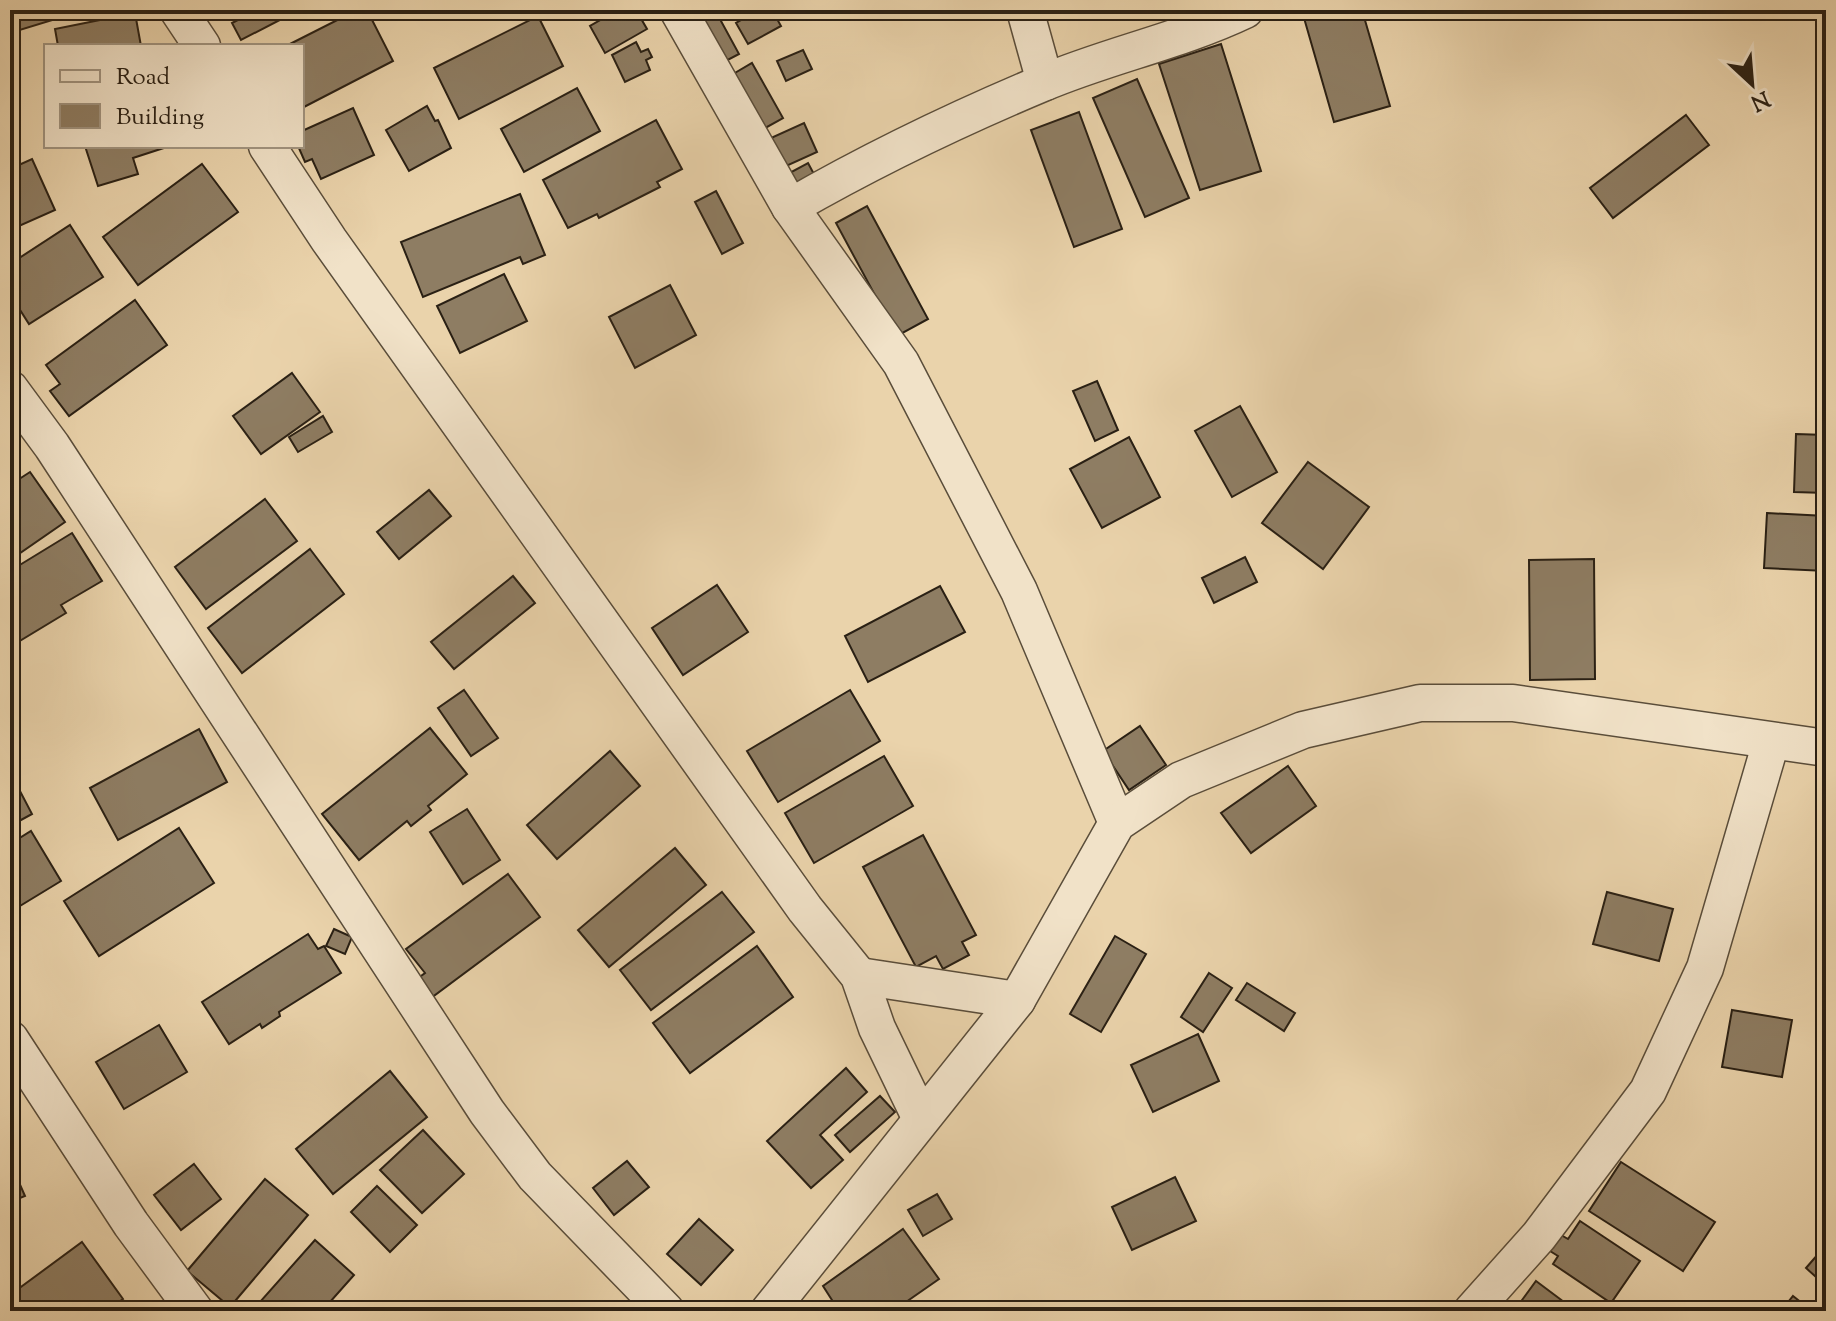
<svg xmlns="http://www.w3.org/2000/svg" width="1836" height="1321" font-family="'Sorts Mill Goudy',serif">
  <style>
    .building { fill: #8e7d63; stroke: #2a2014; stroke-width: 2 }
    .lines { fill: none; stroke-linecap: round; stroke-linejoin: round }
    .street-casing { stroke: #5a4d3a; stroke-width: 39 }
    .street { stroke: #f1e2c8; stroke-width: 36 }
  </style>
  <rect width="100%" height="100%" fill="#ead3ab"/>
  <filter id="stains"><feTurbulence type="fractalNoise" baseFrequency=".0025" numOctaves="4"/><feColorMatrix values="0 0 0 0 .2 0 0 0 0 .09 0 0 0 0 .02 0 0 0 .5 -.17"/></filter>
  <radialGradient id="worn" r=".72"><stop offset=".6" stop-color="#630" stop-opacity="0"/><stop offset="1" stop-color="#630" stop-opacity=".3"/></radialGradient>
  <g class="building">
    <path d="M 10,10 L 85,10 L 10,33 Z"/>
    <path d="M 257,10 L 299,10 L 241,40 L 232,23 Z"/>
    <path d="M 357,10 L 367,10 L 393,61 L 302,108 L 302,46 L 286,46 Z"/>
    <path d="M 618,10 L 636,10 L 647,29 L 605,53 L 590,26 Z"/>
    <path d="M 693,10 L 715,10 L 739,54 L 722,63 Z"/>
    <path d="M 759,10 L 772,10 L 781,26 L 748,44 L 736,23 Z"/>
    <path d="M 1362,10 L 1390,106 L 1334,122 L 1302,11 Z"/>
    <path d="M 135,13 L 141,46 L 58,46 L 55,29 Z"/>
    <path d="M 538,16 L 563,66 L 459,119 L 434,68 Z"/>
    <path d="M 636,42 L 641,52 L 648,49 L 652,57 L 646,60 L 650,70 L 625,82 L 612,55 Z"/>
    <path d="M 1221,44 L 1261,171 L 1200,190 L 1159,64 Z"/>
    <path d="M 803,50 L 812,69 L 786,81 L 777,61 Z"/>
    <path d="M 752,63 L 783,118 L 758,132 L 728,77 Z"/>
    <path d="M 1137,79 L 1189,198 L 1145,217 L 1093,98 Z"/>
    <path d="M 577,88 L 600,131 L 524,172 L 501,129 Z"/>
    <path d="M 427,106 L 435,121 L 438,120 L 451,148 L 409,171 L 386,130 Z"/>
    <path d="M 353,108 L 374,155 L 321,179 L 312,159 L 305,162 L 298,146 L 302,146 L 302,131 Z"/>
    <path d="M 1079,112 L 1122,229 L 1074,247 L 1031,130 Z"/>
    <path d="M 1686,115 L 1709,145 L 1613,218 L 1590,188 Z"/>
    <path d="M 656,120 L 682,169 L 657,182 L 660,187 L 599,218 L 597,214 L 568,228 L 543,180 Z"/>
    <path d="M 804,123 L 817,152 L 784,167 L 771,138 Z"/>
    <path d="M 85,146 L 170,146 L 133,158 L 138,174 L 98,186 Z"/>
    <path d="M 32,159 L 55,210 L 10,230 L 10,169 Z"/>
    <path d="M 808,163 L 815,176 L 790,189 L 784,176 Z"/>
    <path d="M 202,164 L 238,212 L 138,285 L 103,237 Z"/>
    <path d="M 716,191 L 743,243 L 722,254 L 695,202 Z"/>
    <path d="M 520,194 L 545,255 L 523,264 L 520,257 L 423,297 L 401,242 Z"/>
    <path d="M 867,206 L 928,319 L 897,336 L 836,223 Z"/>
    <path d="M 70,225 L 103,277 L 29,324 L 20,310 L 10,317 L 10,264 Z"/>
    <path d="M 504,274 L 527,321 L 460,353 L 437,306 Z"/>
    <path d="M 670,285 L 696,335 L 635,368 L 609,317 Z"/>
    <path d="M 135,300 L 167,345 L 69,416 L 50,391 L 60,384 L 46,365 Z"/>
    <path d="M 292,373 L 320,412 L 261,454 L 233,416 Z"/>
    <path d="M 1097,381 L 1118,430 L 1095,441 L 1073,391 Z"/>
    <path d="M 1240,406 L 1277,472 L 1232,497 L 1195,431 Z"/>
    <path d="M 323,416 L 332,432 L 298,452 L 289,437 Z"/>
    <path d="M 1796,434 L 1826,435 L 1826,493 L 1794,492 Z"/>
    <path d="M 1129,437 L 1160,497 L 1102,528 L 1070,469 Z"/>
    <path d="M 1308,462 L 1369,507 L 1323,569 L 1262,523 Z"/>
    <path d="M 30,472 L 65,522 L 10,560 L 10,485 Z"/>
    <path d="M 429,490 L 451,516 L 399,559 L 377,532 Z"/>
    <path d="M 265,499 L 297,541 L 206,609 L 175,567 Z"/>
    <path d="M 1767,513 L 1826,516 L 1826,571 L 1764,568 Z"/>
    <path d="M 72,533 L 102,581 L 61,605 L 66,613 L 13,645 L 10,571 Z"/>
    <path d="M 310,549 L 344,594 L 242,673 L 208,628 Z"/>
    <path d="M 1245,557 L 1257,582 L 1214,603 L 1202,578 Z"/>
    <path d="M 1594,559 L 1595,679 L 1530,680 L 1529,560 Z"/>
    <path d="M 513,576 L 535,603 L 454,669 L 431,642 Z"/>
    <path d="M 717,585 L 748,632 L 683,675 L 652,628 Z"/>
    <path d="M 940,586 L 965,632 L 868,682 L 845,636 Z"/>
    <path d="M 464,690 L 498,738 L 471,756 L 438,708 Z"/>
    <path d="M 850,690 L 880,741 L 778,802 L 747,751 Z"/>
    <path d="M 1140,726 L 1166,765 L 1129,790 L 1103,751 Z"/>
    <path d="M 430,728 L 467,774 L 428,806 L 431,810 L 411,826 L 407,821 L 359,860 L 322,814 Z"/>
    <path d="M 199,729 L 227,782 L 118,840 L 90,788 Z"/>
    <path d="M 610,751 L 640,786 L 557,859 L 527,825 Z"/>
    <path d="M 884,756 L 913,806 L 814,863 L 785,813 Z"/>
    <path d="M 1288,766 L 1316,806 L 1251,853 L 1221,813 Z"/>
    <path d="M 10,772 L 32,814 L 10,826 Z"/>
    <path d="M 467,809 L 500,860 L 463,884 L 430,832 Z"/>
    <path d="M 179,828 L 214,883 L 99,956 L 64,901 Z"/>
    <path d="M 31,831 L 61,881 L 10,912 L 10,844 Z"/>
    <path d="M 923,835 L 976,935 L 962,942 L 969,955 L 943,969 L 936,956 L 916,967 L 863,867 Z"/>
    <path d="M 675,848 L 706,885 L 609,967 L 578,930 Z"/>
    <path d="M 508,874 L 540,917 L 431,998 L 417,979 L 425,973 L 406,949 Z"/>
    <path d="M 722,892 L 754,932 L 651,1010 L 620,970 Z"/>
    <path d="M 1607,892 L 1673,909 L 1659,961 L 1593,944 Z"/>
    <path d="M 334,929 L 352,937 L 345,954 L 326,946 Z"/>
    <path d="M 308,934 L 318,949 L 324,946 L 341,973 L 279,1012 L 280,1016 L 262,1028 L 260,1024 L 229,1044 L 202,1002 Z"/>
    <path d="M 1115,936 L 1146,954 L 1101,1032 L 1070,1014 Z"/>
    <path d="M 757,946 L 793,997 L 690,1073 L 653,1023 Z"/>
    <path d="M 1209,973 L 1232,988 L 1203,1032 L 1181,1017 Z"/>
    <path d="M 1247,983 L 1295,1013 L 1284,1031 L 1236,1000 Z"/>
    <path d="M 1732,1010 L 1792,1020 L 1782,1077 L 1722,1067 Z"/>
    <path d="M 159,1025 L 187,1072 L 124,1109 L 96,1062 Z"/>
    <path d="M 1198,1034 L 1219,1081 L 1153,1112 L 1131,1065 Z"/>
    <path d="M 846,1068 L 867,1092 L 820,1135 L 843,1160 L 811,1188 L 767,1141 Z"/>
    <path d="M 390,1071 L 427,1117 L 333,1194 L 296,1149 Z"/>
    <path d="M 880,1096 L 895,1112 L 850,1152 L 835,1135 Z"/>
    <path d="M 423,1130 L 464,1174 L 422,1213 L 380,1170 Z"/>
    <path d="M 627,1161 L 649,1187 L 614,1215 L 593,1188 Z"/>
    <path d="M 10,1162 L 25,1196 L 10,1202 Z"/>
    <path d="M 1621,1162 L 1715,1222 L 1683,1271 L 1589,1211 Z"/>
    <path d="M 194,1164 L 221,1199 L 181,1230 L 154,1195 Z"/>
    <path d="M 1175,1177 L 1196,1221 L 1132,1250 L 1112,1207 Z"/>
    <path d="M 265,1179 L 308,1215 L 230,1307 L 187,1271 Z"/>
    <path d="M 377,1186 L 417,1225 L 390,1252 L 351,1212 Z"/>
    <path d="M 937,1194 L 952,1219 L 923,1236 L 908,1210 Z"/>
    <path d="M 699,1219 L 733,1250 L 701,1285 L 667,1254 Z"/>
    <path d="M 1580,1221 L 1640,1261 L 1611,1303 L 1553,1264 L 1558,1256 L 1550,1251 L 1561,1235 L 1568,1239 Z"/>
    <path d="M 903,1229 L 939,1279 L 893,1311 L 839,1311 L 823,1286 Z"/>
    <path d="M 315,1240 L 354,1275 L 322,1311 L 252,1311 Z"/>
    <path d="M 82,1242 L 123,1299 L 106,1311 L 10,1311 L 10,1295 Z"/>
    <path d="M 1826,1245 L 1826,1286 L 1806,1268 Z"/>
    <path d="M 1536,1281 L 1576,1311 L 1514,1311 Z"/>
    <path d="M 1793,1296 L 1812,1311 L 1781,1311 Z"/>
  </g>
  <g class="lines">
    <g class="street-casing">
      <g id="street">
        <path d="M 178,10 L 202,46"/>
        <path d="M 678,10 L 790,207 L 901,363 L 1019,591 L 1117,823"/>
        <path d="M 1025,10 L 1045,82"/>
        <path d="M 267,146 L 329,240 L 805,909 L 859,976 L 877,1028 L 921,1119"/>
        <path d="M 790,207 C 870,161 957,119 1043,83 C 1109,55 1180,41 1245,10"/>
        <path d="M 10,389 L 52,446 L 487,1112 L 535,1176 L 666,1311"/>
        <path d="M 859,976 L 1017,1000"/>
        <path d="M 10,1039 L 131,1224 L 195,1311"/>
        <path d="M 769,1311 L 1017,1000 L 1117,823 L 1181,780 L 1303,730 L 1420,703 L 1513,703 L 1826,748"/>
        <path d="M 1472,1311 L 1539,1236 L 1648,1091 L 1705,968 L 1771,742"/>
      </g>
    </g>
    <use href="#street" class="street"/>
  </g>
  <rect width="1836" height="1321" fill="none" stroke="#ead3ab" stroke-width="40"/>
  <rect x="12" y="12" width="1812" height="1297" fill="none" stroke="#2a2014" stroke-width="4"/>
  <rect x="20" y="20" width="1796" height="1281" fill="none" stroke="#2a2014" stroke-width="2"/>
  <rect x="44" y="44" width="260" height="104" fill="#f1e2c8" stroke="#a19480" stroke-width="2"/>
  <rect x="60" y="70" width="40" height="12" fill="#f1e2c8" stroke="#a19480" stroke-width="2"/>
  <text x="116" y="84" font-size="24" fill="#2a2014">Road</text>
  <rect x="60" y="104" width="40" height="24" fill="#8e7d63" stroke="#a19480" stroke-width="2"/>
  <text x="116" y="124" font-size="24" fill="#2a2014">Building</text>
  <g transform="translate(1752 84) rotate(154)" stroke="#f1e2c8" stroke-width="6" paint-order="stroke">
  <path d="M0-6L14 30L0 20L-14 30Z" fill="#2a2014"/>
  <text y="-12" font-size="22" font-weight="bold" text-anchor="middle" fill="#2a2014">N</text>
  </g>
  <rect width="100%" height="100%" filter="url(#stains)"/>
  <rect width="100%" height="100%" fill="url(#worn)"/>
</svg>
